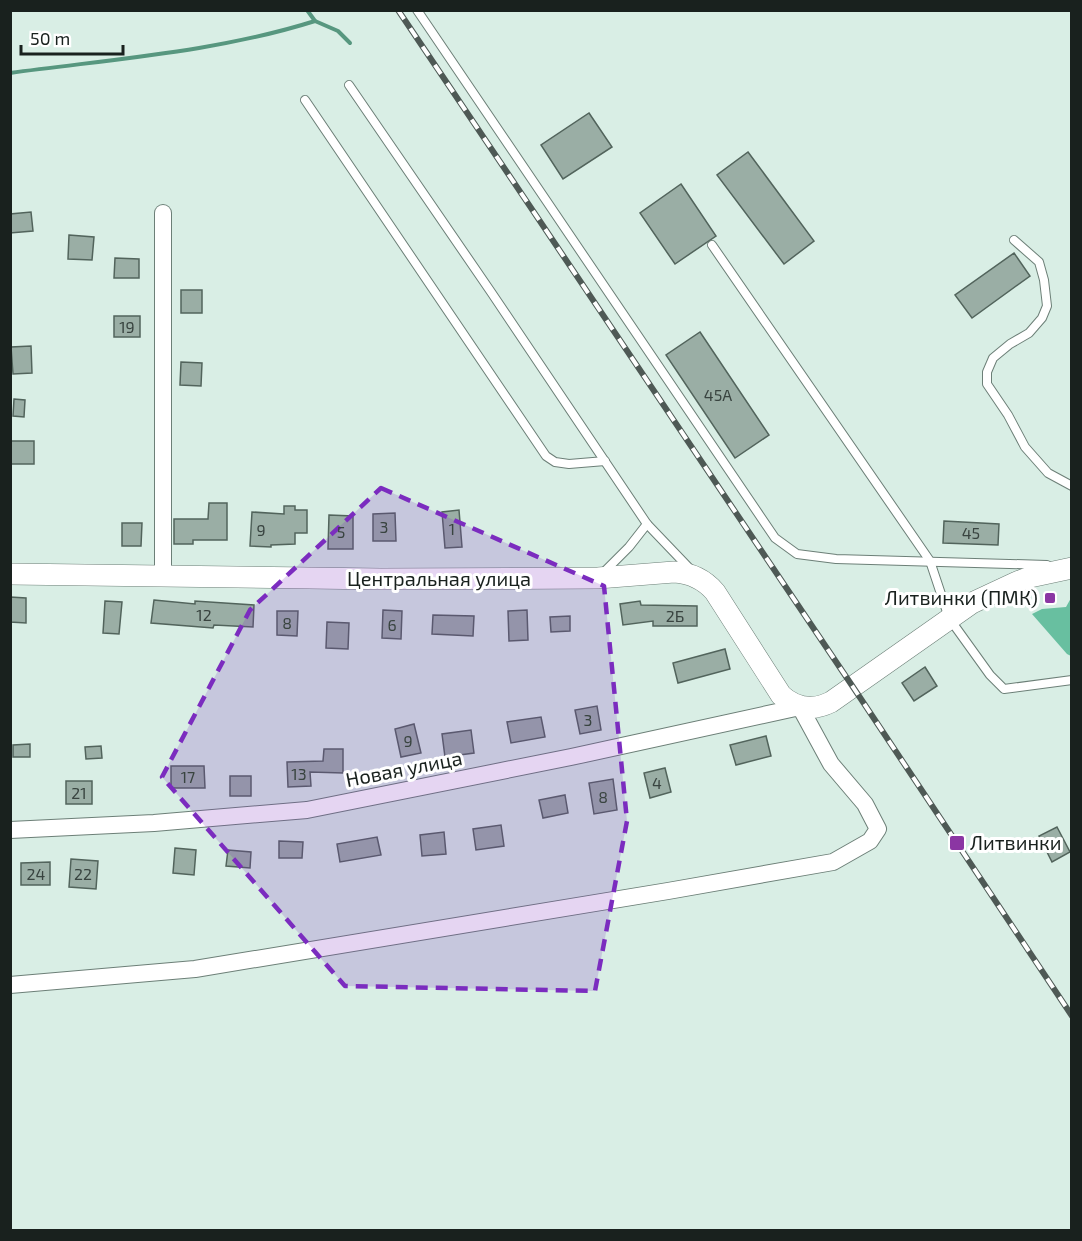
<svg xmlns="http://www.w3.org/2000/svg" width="1082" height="1241" font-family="'Exo 2',sans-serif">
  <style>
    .forest { fill: #68bfa0 }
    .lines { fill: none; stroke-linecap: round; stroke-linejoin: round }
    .stream { stroke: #57977f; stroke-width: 4 }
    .building { fill: #9aaea5; stroke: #52645c; stroke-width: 1.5 }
    .service-casing { stroke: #6c7f77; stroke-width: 10 }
    .minor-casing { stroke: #6c7f77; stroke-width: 18 }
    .tertiary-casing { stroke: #6c7f77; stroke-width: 22 }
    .service { stroke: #fff; stroke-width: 8 }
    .minor { stroke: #fff; stroke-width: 16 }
    .tertiary { stroke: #fff; stroke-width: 21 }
    .rail-casing { stroke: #4e5955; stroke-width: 6 }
    .rail { stroke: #fff; stroke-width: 4; stroke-dasharray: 11; stroke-linecap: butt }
    .marked { fill: #7b2cbf; fill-opacity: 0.2; stroke: #7b2cbf; stroke-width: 4.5; stroke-dasharray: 12 8; stroke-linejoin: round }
    .poi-dot { fill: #8b36a3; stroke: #fff; stroke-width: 2 }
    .labels { text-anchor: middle; stroke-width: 6; stroke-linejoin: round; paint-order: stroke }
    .number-label { font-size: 16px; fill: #394440 }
    .street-label { font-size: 20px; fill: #19211e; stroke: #fff }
    .poi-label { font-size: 20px; fill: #19211e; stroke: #fff; text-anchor: end }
  </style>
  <rect width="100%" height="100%" fill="#d9eee5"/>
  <path class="forest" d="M 1071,598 L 1071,656 L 1067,654 L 1032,614 L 1042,609 L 1066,607 Z"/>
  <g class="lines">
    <g class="stream">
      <path d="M 307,10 L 315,21 L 338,31 L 350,43"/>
      <path d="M 10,73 C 112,59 217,52 315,21"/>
    </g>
  </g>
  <g class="building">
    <path d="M 589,113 L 612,147 L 563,179 L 541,145 Z"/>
    <path d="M 748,152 L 814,241 L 784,264 L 717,175 Z"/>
    <path d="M 681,184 L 716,236 L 675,264 L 640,213 Z"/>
    <path d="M 31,212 L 33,231 L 10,233 L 10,214 Z"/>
    <path d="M 69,235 L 94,237 L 92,260 L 68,259 Z"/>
    <path d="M 1014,253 L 1030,276 L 972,318 L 955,295 Z"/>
    <path d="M 115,258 L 139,259 L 139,278 L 114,278 Z"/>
    <rect x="181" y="290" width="21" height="23"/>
    <rect x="114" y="316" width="26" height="21"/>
    <path d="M 700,332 L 769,435 L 735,458 L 666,355 Z"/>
    <path d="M 31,346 L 32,373 L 13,374 L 11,347 Z"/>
    <path d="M 181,362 L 202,363 L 201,386 L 180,385 Z"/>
    <path d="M 14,399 L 25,400 L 24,417 L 13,416 Z"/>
    <rect x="10" y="441" width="24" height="23"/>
    <path d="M 209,503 L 227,503 L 227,540 L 193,540 L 193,544 L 174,544 L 174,519 L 208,519 Z"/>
    <path d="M 284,506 L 295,506 L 295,510 L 307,510 L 307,533 L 295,533 L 295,544 L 271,545 L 271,547 L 250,546 L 252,512 L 284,514 Z"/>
    <path d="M 459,510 L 462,547 L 445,548 L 442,512 Z"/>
    <path d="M 395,513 L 396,541 L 373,541 L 373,514 Z"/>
    <path d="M 329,515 L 353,516 L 353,549 L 328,549 Z"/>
    <path d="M 944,521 L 999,524 L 998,545 L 943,543 Z"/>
    <path d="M 122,523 L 142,523 L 141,546 L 122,546 Z"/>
    <path d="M 10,597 L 26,598 L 26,623 L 10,622 Z"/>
    <path d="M 154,600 L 195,604 L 195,601 L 254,605 L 253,627 L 214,625 L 213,628 L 151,623 Z"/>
    <path d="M 105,601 L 122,602 L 119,634 L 103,633 Z"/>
    <path d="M 640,601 L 641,605 L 697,606 L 697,626 L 653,626 L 653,621 L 623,625 L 620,604 Z"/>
    <path d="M 383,610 L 402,611 L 401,639 L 382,638 Z"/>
    <path d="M 527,610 L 528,640 L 509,641 L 508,611 Z"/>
    <path d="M 277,611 L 298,611 L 297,636 L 277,635 Z"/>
    <path d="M 433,615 L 474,616 L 473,636 L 432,634 Z"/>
    <path d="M 570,616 L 570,631 L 551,632 L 550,617 Z"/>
    <path d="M 327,622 L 349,623 L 348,649 L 326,648 Z"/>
    <path d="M 725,649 L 730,669 L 678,683 L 673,663 Z"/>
    <path d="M 925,667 L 937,686 L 914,701 L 902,683 Z"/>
    <path d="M 597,706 L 601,730 L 580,734 L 575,710 Z"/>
    <path d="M 541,717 L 545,737 L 511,743 L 507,722 Z"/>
    <path d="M 414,724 L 421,753 L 401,757 L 395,729 Z"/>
    <path d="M 471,730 L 474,753 L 445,757 L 442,734 Z"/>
    <path d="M 766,736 L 771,756 L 736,765 L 730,745 Z"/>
    <path d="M 30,744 L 30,757 L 13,757 L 13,745 Z"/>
    <path d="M 101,746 L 102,758 L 86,759 L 85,747 Z"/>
    <path d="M 324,749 L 343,749 L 343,773 L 310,772 L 311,786 L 288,787 L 287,762 L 323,761 Z"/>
    <path d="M 171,766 L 204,766 L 205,788 L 171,788 Z"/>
    <path d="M 665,768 L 671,792 L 650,798 L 644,773 Z"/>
    <rect x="230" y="776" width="21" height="20"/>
    <path d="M 613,779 L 617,810 L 594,814 L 589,783 Z"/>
    <rect x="66" y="781" width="26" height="23"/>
    <path d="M 565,795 L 568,813 L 543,818 L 539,800 Z"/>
    <path d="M 501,825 L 504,846 L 476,850 L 473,829 Z"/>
    <path d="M 1057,827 L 1070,852 L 1052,862 L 1039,836 Z"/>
    <path d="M 444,832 L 446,854 L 422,856 L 420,835 Z"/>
    <path d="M 377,837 L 381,855 L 340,862 L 337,844 Z"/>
    <path d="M 279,841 L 303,842 L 302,858 L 279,858 Z"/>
    <path d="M 175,848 L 196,850 L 194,875 L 173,873 Z"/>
    <path d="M 228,850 L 251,852 L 250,868 L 226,866 Z"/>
    <path d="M 71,859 L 98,861 L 96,889 L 69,887 Z"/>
    <path d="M 50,862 L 50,885 L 21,885 L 21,863 Z"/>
  </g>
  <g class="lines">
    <g class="service-casing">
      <g id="service">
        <path d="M 417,10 L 775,538 L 797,554 L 836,559 L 1047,565"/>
        <path d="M 349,85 L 491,292 L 647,524 L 692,571"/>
        <path d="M 305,100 L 546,456 L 555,462 L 569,464 L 605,461"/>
        <path d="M 1014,240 L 1039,262 L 1044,280 L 1047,306 L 1042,318 L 1029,333 L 1010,344 L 993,358 L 987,372 L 987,384 L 1008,415 L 1025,447 L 1048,473 L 1072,486"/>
        <path d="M 712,245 L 930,561 L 949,618 L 990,675 L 1004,689 L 1072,680"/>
        <path d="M 603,573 L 629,547 L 647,524"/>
      </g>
    </g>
    <g class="minor-casing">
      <g id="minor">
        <path d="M 163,576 L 163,213"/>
        <path d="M 10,830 L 154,823 L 307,810 L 571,757 L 800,707 L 831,764 L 865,804 L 878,829 L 870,841 L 833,862 L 668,891 L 195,969 L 10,985"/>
      </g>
    </g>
    <g class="tertiary-casing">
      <path id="tertiary" d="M 10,574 L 381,579 L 598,578 L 674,572 C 691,573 704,579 715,592 L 781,695 C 796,709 813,711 831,702 L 972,603 L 1017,582 L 1030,577 L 1072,568"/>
    </g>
    <use href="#service" class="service"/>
    <use href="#minor" class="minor"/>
    <use href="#tertiary" class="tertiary"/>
    <g class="rail-casing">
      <path id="rail" d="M 398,10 L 853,687 L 1072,1016"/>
    </g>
    <use href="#rail" class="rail"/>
  </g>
  <path class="marked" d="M 381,488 L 604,586 L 627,821 L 595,991 L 345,986 L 162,777 L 250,610 Z"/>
  <g class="poi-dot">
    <rect x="1044" y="592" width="12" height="12" rx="3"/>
    <rect x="949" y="835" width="16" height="16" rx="3"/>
  </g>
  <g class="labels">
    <g class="number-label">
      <text x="127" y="333">19</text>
      <text x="718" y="401">45А</text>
      <text x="384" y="533">3</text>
      <text x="452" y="535">1</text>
      <text x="261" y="536">9</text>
      <text x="341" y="538">5</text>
      <text x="971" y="539">45</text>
      <text x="204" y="621">12</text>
      <text x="675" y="622">2Б</text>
      <text x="287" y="629">8</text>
      <text x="392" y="631">6</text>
      <text x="588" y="726">3</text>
      <text x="408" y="747">9</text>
      <text x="299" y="780">13</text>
      <text x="188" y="783">17</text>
      <text x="657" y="789">4</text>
      <text x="79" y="799">21</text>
      <text x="603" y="803">8</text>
      <text x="36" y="880">24</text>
      <text x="83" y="880">22</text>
    </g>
    <g class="street-label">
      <text x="439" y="586">Центральная улица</text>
      <text transform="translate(404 769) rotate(-11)" y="7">Новая улица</text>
    </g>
    <g class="poi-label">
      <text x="1038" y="605">Литвинки (ПМК)</text>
      <text x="970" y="850" text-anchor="start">Литвинки</text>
    </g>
  </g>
  <rect width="1082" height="1241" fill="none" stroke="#19211e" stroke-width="24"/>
  <path d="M21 45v9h102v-9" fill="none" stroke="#19211e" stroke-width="3"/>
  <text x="30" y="45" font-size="18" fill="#19211e" stroke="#ffffff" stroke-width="4.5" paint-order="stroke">50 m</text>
</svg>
